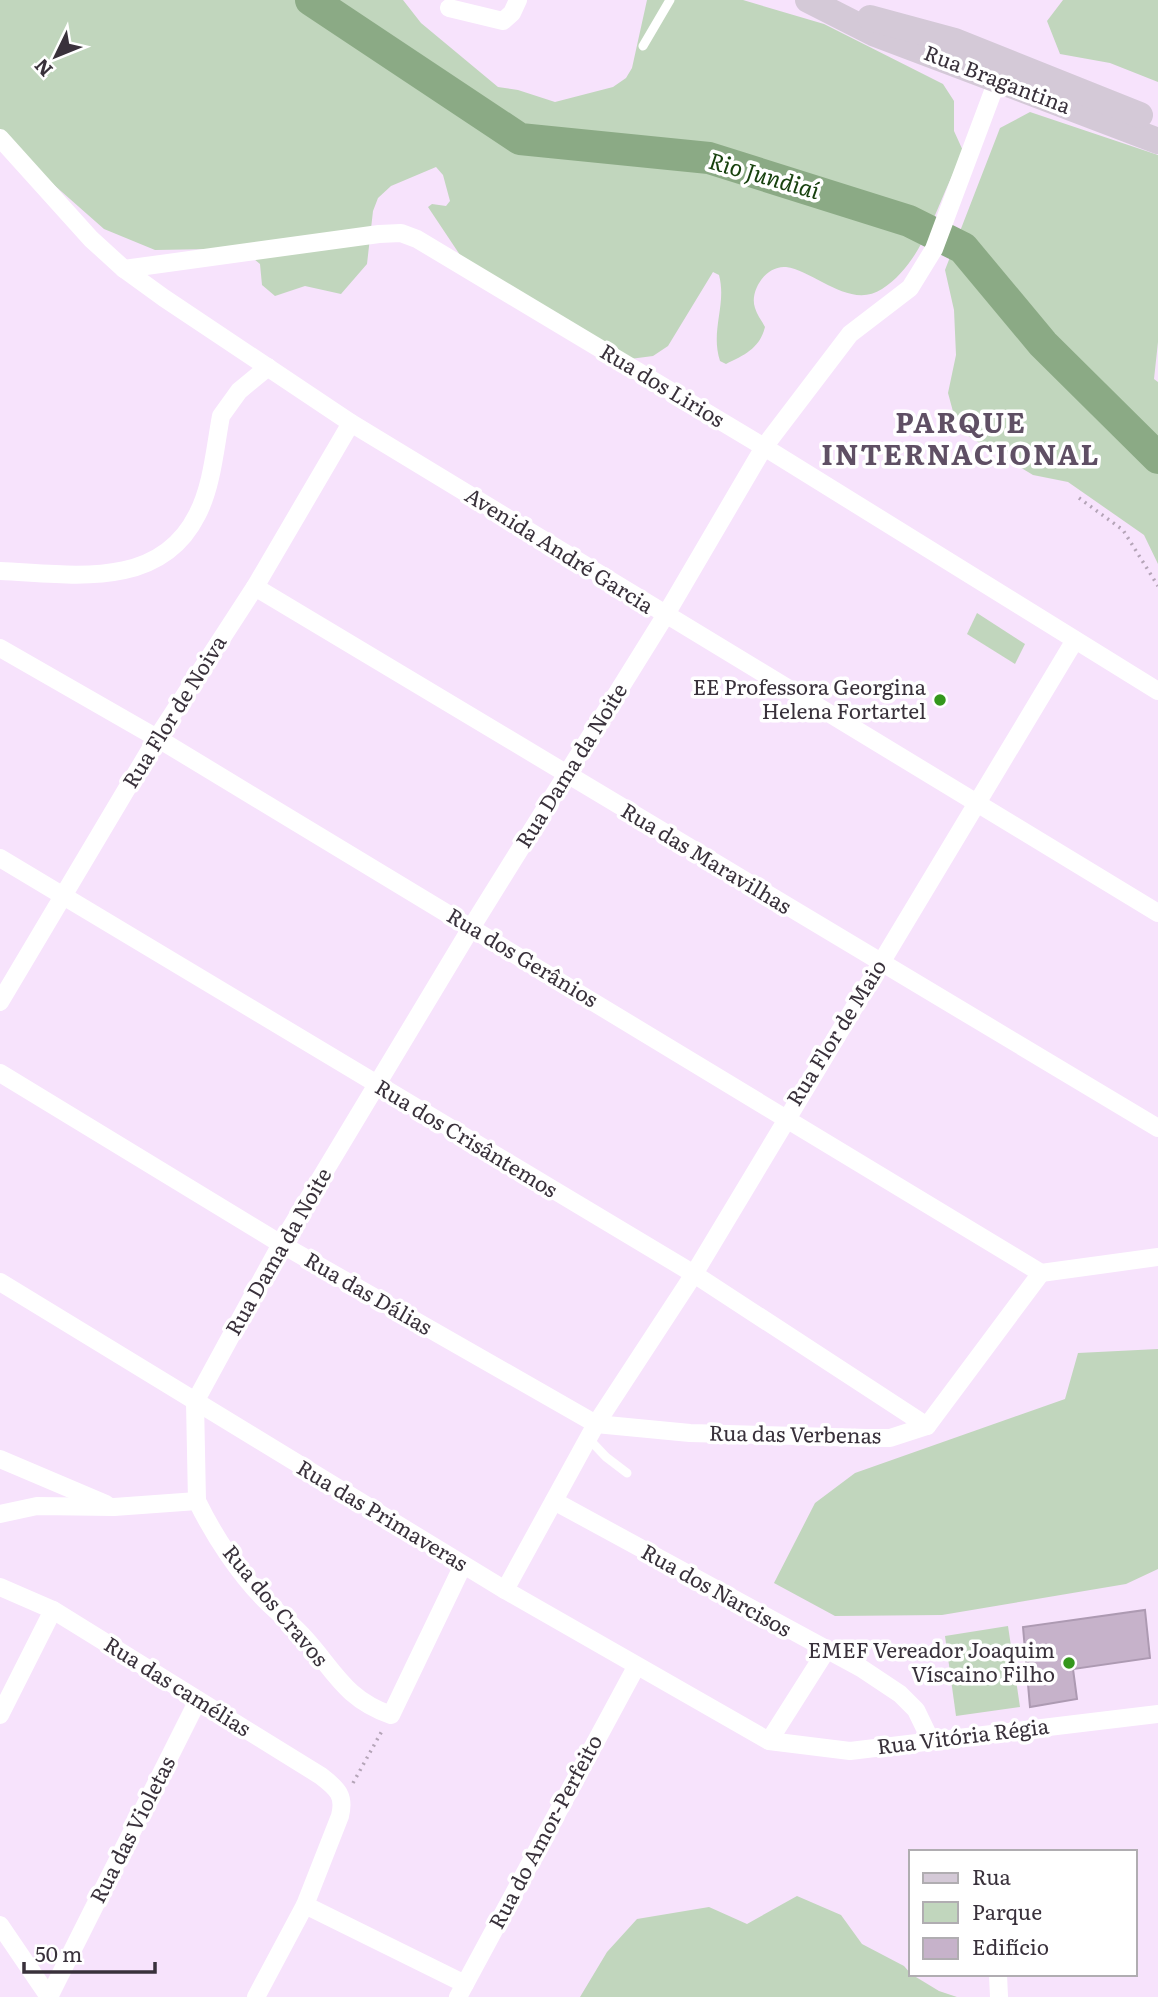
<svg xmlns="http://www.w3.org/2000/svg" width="1158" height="1997" font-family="Literata,serif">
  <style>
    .green { fill: #c1d6bd }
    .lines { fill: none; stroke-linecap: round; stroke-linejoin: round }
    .river { stroke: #8baa85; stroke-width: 32 }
    .building { fill: #c6b2ca; stroke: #ad9ab2; stroke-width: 2 }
    .path { stroke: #b4a4b7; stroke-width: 3.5; stroke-dasharray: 2 5; stroke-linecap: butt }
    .lane { stroke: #fff; stroke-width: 9 }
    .street { stroke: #fff; stroke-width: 18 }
    .secondary { stroke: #d4c9d7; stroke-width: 26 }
    .poi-dot { fill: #34971c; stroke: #fff; stroke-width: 2.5 }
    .labels { text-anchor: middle; stroke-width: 7; stroke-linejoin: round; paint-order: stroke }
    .street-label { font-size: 21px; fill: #39313b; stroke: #fff }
    .poi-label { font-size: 21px; fill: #39313b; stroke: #fff; text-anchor: end }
    .water-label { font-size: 23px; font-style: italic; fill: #17410e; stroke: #fff }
    .district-label { font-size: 28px; font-weight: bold; letter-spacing: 2px; fill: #5f4f64; stroke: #fff }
  </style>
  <rect width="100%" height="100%" fill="#f7e3fc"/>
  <g class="green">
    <path d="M 0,0 L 403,0 L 421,23 L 498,87 L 518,90 L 555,102 L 613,87 L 626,78 L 632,68 L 647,0 L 743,0 L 824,24 L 943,84 L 954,101 L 954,131 L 964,153 C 938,196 927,260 882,289 C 850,310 815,271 786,267 C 766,265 749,291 755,308 C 757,315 762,321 765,327 C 760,348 745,355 726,364 L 720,361 C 710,330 727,305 719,275 L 713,272 L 668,346 L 653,356 L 630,359 L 468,267 L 428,207 L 432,204 L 446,206 L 450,201 L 443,175 L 436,167 L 391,186 L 378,198 L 373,211 L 367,264 L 341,294 L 305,286 L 275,296 L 262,285 L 260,264 L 248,254 L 212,249 L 155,250 L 104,229 L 20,155 L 0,129 Z"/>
    <path d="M 1063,0 L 1158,0 L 1158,82 L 1110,63 L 1060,54 L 1047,21 Z"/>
    <path d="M 1030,112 L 1158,155 L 1158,342 L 1154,379 L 1158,382 L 1158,564 L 1144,535 L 1068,482 L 1033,475 L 958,430 L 948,393 L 956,355 L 954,310 L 945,270 L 1000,128 Z"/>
    <path d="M 977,613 L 1025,644 L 1015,664 L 967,634 Z"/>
    <path d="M 1158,1349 L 1158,1569 L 1126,1584 L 942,1615 L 835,1616 L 774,1583 L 815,1503 L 855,1473 L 1065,1399 L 1078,1353 Z"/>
    <path d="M 1008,1626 L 1020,1707 L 956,1716 L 945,1636 Z"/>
    <path d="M 797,1896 L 841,1915 L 862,1944 L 904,1966 L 911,1974 L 939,1991 L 957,1997 L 580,1997 L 607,1952 L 637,1919 L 709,1907 L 747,1924 Z"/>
  </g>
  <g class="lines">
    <path class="river" d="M 311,0 L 520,139 L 709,158 L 909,221 L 963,248 L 1043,344 L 1158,458"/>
  </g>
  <path class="building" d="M 1145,1610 L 1150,1658 L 1073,1669 L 1077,1699 L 1030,1707 L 1023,1627 Z"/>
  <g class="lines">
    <g class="path">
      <path d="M 1079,498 L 1123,530 L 1158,586"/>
      <path d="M 353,1783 L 383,1729"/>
    </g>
    <g class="lane">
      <path d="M 643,46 L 670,0"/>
      <path d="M 588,1438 L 606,1457 L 627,1473"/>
    </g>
    <g class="street">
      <path d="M 449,8 L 503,21 L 512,13 L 518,0"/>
      <path d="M 0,138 L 91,239 L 124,269 L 164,298 L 351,423 L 1158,913"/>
      <path d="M 124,269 L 379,234 L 401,233 L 417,239 L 764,447 L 1158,691"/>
      <path d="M 0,571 C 70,574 159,591 197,515 C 212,487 215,448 221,416 L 239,391 L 268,367"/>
      <path d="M 255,587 L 1158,1128"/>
      <path d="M 0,648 L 157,738 L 1041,1273"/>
      <path d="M 0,858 L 694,1274 L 927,1426"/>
      <path d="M 0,1002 L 157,738 L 255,587 L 351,423"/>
      <path d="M 0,1073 L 281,1244 L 596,1424 L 690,1433 L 867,1438 L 890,1438 L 927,1426 L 1041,1273"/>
      <path d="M 1041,1273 L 1158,1257"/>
      <path d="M 0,1282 L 505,1590 L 769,1741 L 850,1751 L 1158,1714"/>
      <path d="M 0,1459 L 106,1504"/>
      <path d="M 554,1501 L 861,1668 L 900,1694 L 916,1710 L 931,1741"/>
      <path d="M 0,1514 L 37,1506 L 114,1507 L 197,1501"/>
      <path d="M 463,1565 L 391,1715 C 343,1698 334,1669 302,1635 C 291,1623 278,1613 267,1602 C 239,1574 214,1536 197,1501 L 195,1402 L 281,1244 L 471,928 L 665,616 L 764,447 L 850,334 L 910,288 L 934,249 L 1001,70"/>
      <path d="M 0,1587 L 53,1610 L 321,1776 C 338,1789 345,1796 340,1816 L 305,1905 L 256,1997"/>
      <path d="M 505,1590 L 596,1424 L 694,1274 L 1075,640"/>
      <path d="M 0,1715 L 53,1610"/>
      <path d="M 769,1741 L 826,1651"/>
      <path d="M 305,1905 L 465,1984"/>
      <path d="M 0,1925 L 49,1997"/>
      <path d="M 998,1974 L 999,1997"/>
      <path d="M 49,1997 L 198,1700"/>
      <path d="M 458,1997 L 636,1667"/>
    </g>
    <g class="secondary">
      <path d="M 808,0 L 873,33 L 1158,141"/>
      <path d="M 870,18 L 955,41 L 1140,115"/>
    </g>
  </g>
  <g class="poi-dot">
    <circle cx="940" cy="700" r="7"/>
    <circle cx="1069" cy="1663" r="7"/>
  </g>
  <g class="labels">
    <g class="street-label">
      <text transform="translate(997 80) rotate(21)" y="7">Rua Bragantina</text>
      <text transform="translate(662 386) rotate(31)" y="7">Rua dos Lirios</text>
      <text transform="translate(559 551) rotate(32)" y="7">Avenida André Garcia</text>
      <text transform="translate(175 712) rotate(-58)" y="7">Rua Flor de Noiva</text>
      <text transform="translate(572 766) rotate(-58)" y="7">Rua Dama da Noite</text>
      <text transform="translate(706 859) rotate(31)" y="7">Rua das Maravilhas</text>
      <text transform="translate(522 958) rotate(31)" y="7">Rua dos Gerânios</text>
      <text transform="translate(837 1033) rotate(-58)" y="7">Rua Flor de Maio</text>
      <text transform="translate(466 1139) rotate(31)" y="7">Rua dos Crisântemos</text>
      <text transform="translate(279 1252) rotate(-60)" y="7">Rua Dama da Noite</text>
      <text transform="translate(368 1294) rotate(30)" y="7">Rua das Dálias</text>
      <text transform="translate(795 1435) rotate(1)" y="7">Rua das Verbenas</text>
      <text transform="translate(382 1516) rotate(31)" y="7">Rua das Primaveras</text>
      <text transform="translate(716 1591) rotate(29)" y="7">Rua dos Narcisos</text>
      <text transform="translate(275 1606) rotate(50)" y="7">Rua dos Cravos</text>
      <text transform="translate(177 1687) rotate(32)" y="7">Rua das camélias</text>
      <text transform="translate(963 1737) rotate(-7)" y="7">Rua Vitória Régia</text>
      <text transform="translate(133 1830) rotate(-63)" y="7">Rua das Violetas</text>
      <text transform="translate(546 1832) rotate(-62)" y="7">Rua do Amor-Perfeito</text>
    </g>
    <g class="poi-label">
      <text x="926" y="695">EE Professora Georgina<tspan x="926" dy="24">Helena Fortartel</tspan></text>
      <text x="1055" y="1658">EMEF Vereador Joaquim<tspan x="1055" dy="24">Víscaino Filho</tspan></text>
    </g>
    <g class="water-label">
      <text transform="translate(764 176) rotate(16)" y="8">Rio Jundiaí</text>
    </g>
    <g class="district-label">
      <text x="961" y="433">PARQUE<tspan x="961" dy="32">INTERNACIONAL</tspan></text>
    </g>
  </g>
  <rect x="909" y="1850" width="228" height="126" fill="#ffffff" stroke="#b0adb1" stroke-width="2"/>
  <rect x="923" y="1873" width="35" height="10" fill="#d4c9d7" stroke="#b0adb1" stroke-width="2"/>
  <text x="972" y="1885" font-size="21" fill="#39313b">Rua</text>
  <rect x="923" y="1902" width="35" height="21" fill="#c1d6bd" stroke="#b0adb1" stroke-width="2"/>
  <text x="972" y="1920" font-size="21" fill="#39313b">Parque</text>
  <rect x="923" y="1938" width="35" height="21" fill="#c6b2ca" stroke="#b0adb1" stroke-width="2"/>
  <text x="972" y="1955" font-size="21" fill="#39313b">Edifício</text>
  <g transform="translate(56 56) rotate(227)" stroke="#ffffff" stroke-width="5" paint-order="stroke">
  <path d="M0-5L12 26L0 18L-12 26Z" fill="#39313b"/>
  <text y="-10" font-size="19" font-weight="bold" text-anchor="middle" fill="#39313b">N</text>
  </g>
  <path d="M24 1962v10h131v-10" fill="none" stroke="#39313b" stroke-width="3.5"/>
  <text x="35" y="1962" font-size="21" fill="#39313b" stroke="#ffffff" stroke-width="5" paint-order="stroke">50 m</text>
</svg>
